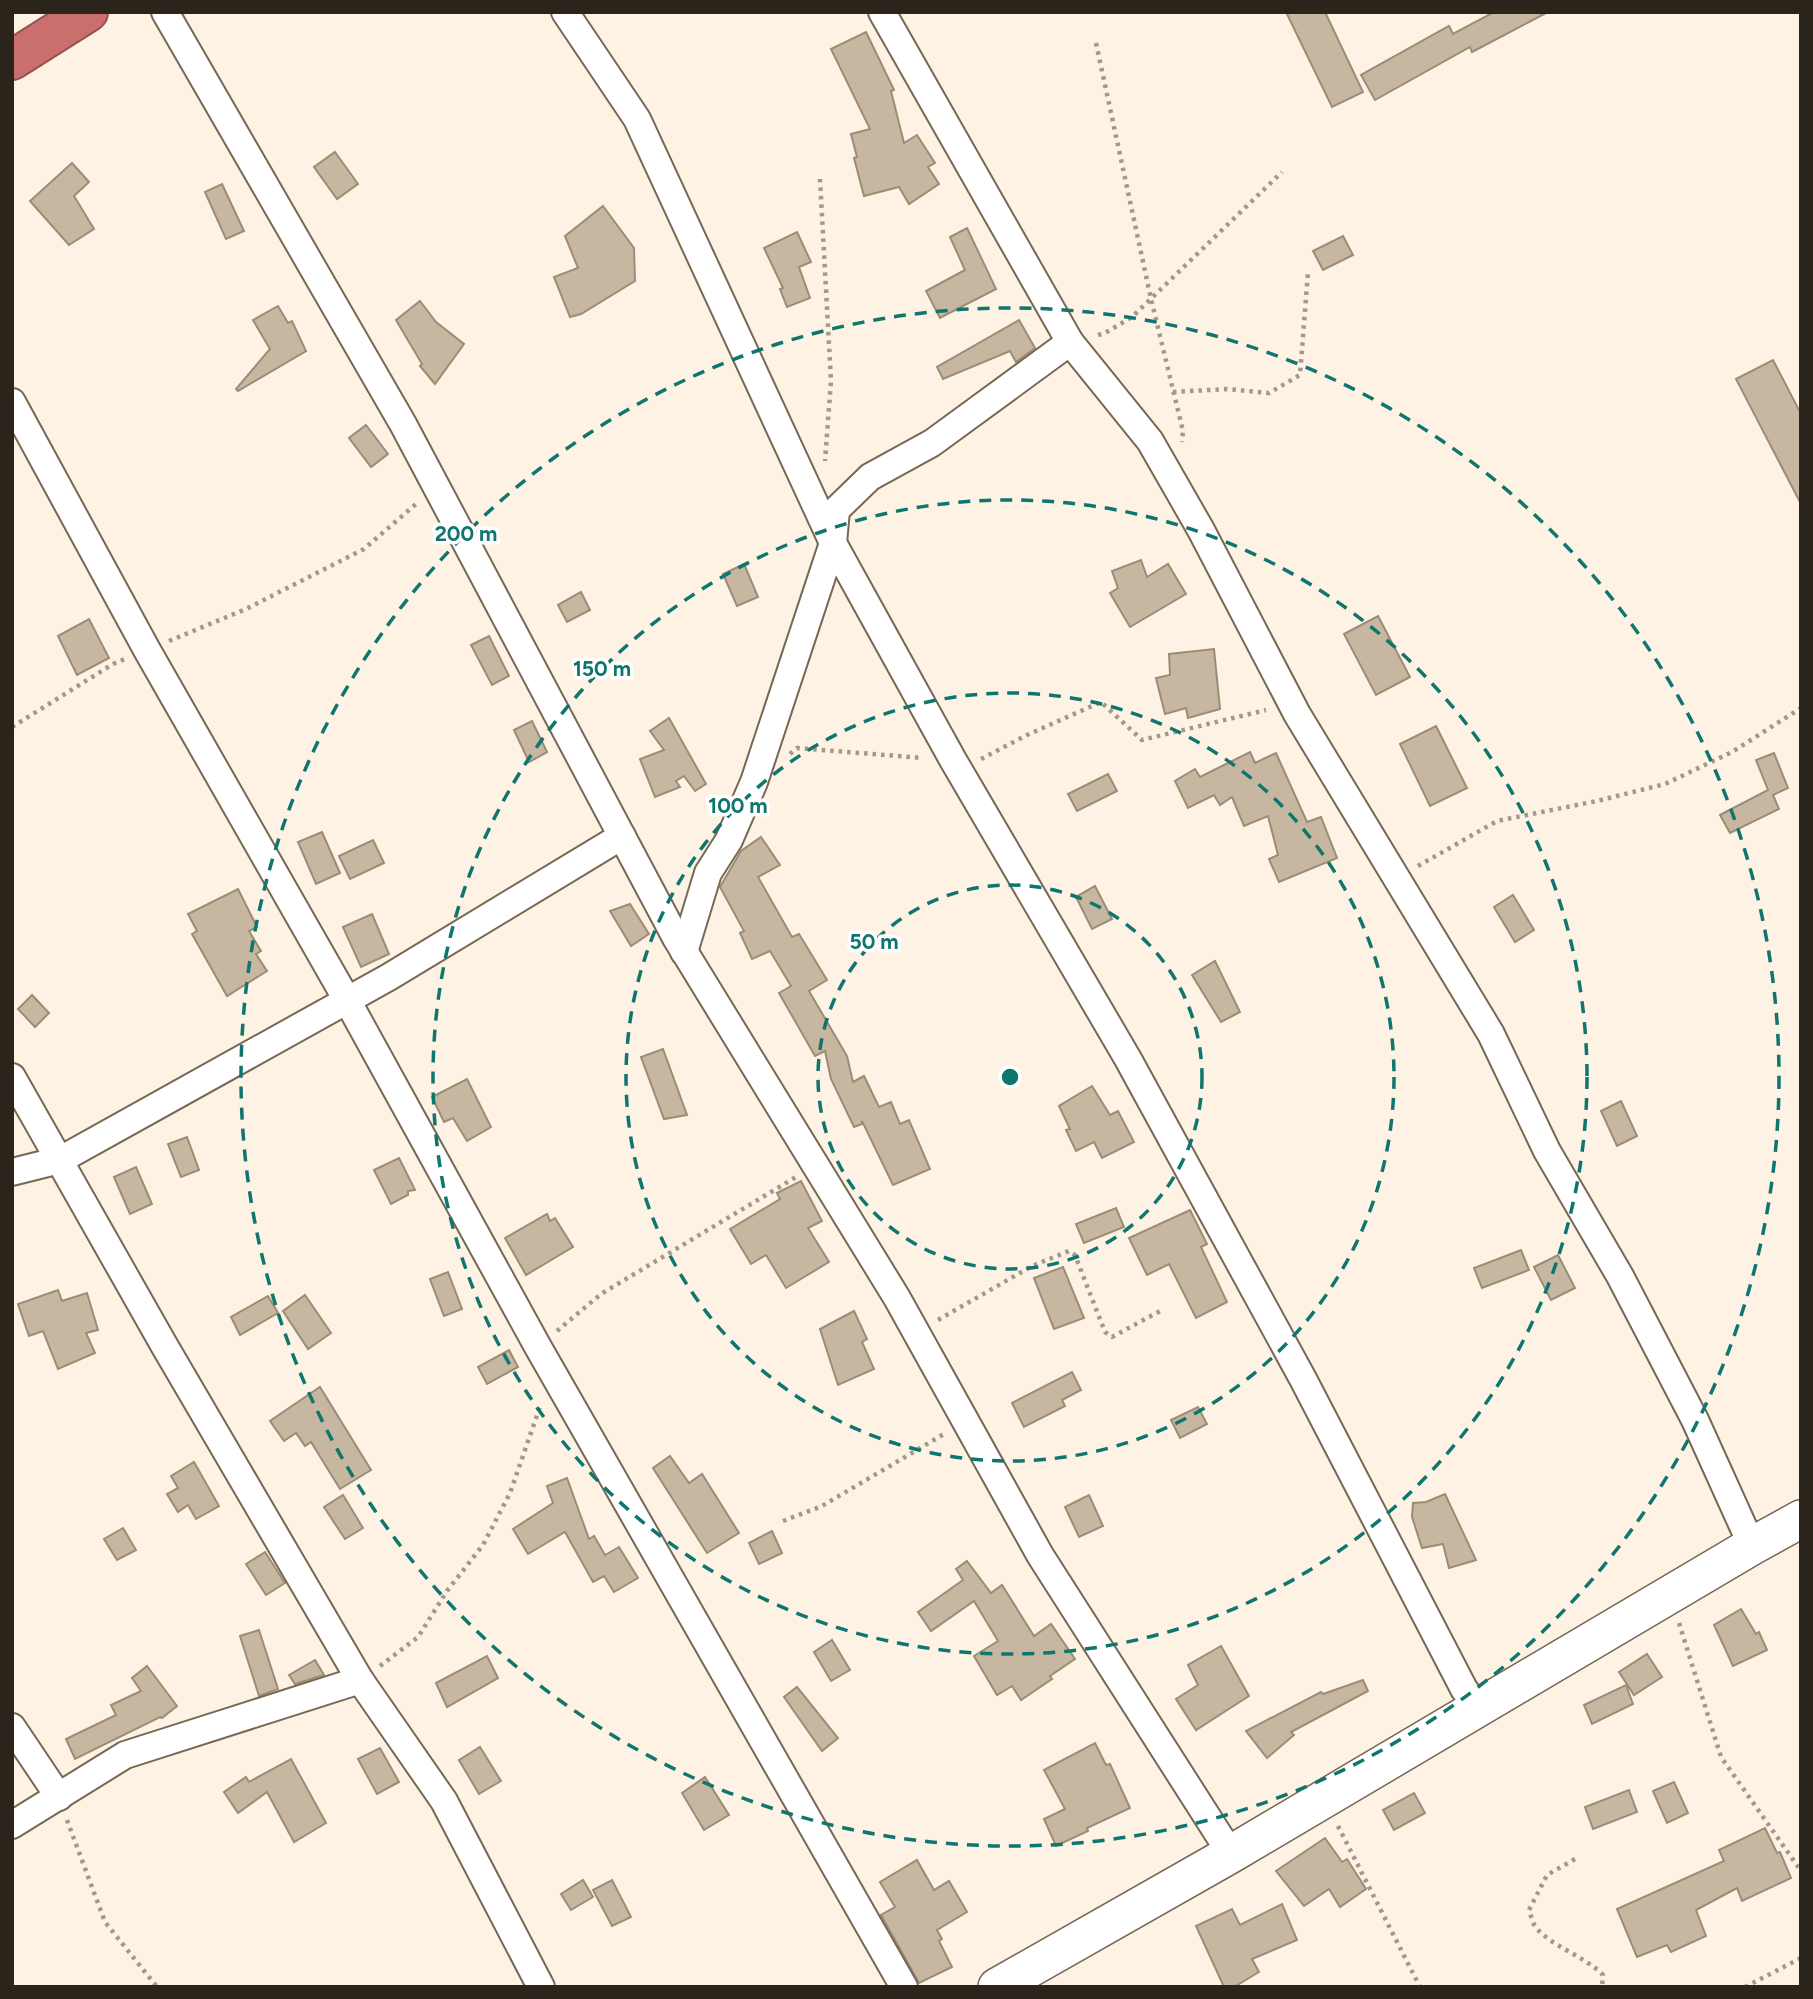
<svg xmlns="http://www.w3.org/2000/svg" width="1813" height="1999" font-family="Figtree,sans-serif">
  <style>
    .building { fill: #c8b7a0; stroke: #9c8c76; stroke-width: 2 }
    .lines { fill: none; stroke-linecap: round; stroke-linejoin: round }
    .street-casing { stroke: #776753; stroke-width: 30 }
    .secondary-casing { stroke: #776753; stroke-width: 40 }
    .highway-casing { stroke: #925451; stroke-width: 42 }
    .path { stroke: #a2998d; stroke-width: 4.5; stroke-dasharray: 3.5 5; stroke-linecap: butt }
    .street { stroke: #fff; stroke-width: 26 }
    .secondary { stroke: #fff; stroke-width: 37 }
    .highway { stroke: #ca6e6e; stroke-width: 38 }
    .ring { fill: none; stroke: #0f766e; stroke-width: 3.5; stroke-dasharray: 12 9 }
    .centre { fill: #0f766e; stroke: #fff; stroke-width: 3.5 }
    .ring-label { font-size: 21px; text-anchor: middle; font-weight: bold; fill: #0f766e; stroke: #fff; stroke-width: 7; stroke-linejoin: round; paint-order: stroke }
  </style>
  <rect width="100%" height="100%" fill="#fdf2e4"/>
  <g class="building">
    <path d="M 1286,12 L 1325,12 L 1363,92 L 1332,107 Z"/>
    <path d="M 1494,12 L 1548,12 L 1472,52 L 1470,47 L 1375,100 L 1361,75 L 1449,26 L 1453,34 Z"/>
    <path d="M 866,32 L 894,90 L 891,91 L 904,143 L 917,135 L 935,163 L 928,167 L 939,184 L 909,204 L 899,187 L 864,196 L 854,158 L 857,157 L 851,134 L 870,129 L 831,49 Z"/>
    <path d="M 335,152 L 358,184 L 337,199 L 314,167 Z"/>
    <path d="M 72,163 L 89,182 L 74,196 L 94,229 L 69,245 L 30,201 Z"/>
    <path d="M 222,184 L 244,231 L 226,239 L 205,192 Z"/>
    <path d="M 603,206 L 634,248 L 635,281 L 581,314 L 570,317 L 554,277 L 578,268 L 565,236 Z"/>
    <path d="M 967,228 L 996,289 L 940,318 L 926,291 L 965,270 L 950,237 Z"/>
    <path d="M 797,232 L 811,262 L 799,267 L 810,298 L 787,307 L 780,289 L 783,288 L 764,248 Z"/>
    <path d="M 1343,236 L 1353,255 L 1323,270 L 1313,251 Z"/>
    <path d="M 420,301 L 436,322 L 464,344 L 435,384 L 420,366 L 422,364 L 396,320 Z"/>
    <path d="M 278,306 L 288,323 L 292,321 L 306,351 L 238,391 L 236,389 L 270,349 L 253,320 Z"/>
    <path d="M 1019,320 L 1035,348 L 1016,362 L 1010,351 L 943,379 L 937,367 Z"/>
    <path d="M 1773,360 L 1801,414 L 1801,504 L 1736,379 Z"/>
    <path d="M 366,425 L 388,454 L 371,467 L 349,438 Z"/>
    <path d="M 1141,560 L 1147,577 L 1168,564 L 1186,594 L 1130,627 L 1110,593 L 1118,588 L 1112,571 Z"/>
    <path d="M 744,564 L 758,597 L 737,606 L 723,574 Z"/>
    <path d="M 581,592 L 590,610 L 567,622 L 558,605 Z"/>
    <path d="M 1378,616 L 1410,677 L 1376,695 L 1344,634 Z"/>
    <path d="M 89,619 L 109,658 L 77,675 L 58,636 Z"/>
    <path d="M 489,636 L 509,676 L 492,685 L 471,645 Z"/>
    <path d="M 1214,649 L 1220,709 L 1188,718 L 1186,708 L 1165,714 L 1156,678 L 1170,675 L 1169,654 Z"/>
    <path d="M 669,718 L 706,784 L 695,791 L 684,776 L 676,781 L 680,787 L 655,797 L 640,759 L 664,750 L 650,731 Z"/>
    <path d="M 532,721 L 547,752 L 529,762 L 514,730 Z"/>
    <path d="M 1436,726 L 1467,788 L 1430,806 L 1400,744 Z"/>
    <path d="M 1250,752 L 1255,763 L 1276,753 L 1307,822 L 1321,817 L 1337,858 L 1279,882 L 1269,859 L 1278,855 L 1268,816 L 1244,826 L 1232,797 L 1220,805 L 1214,795 L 1188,808 L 1175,781 L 1195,769 L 1200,777 Z"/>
    <path d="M 1774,753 L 1788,788 L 1773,795 L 1779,809 L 1730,833 L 1720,815 L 1768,790 L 1756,760 Z"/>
    <path d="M 1108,774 L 1117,791 L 1077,811 L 1068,794 Z"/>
    <path d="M 322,832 L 340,873 L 316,884 L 298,842 Z"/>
    <path d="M 761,837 L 780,865 L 758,877 L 792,937 L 799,934 L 827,980 L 809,991 L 847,1056 L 853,1082 L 864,1076 L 879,1107 L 891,1102 L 900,1124 L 909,1120 L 930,1169 L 893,1185 L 862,1121 L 862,1124 L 854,1127 L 831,1079 L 825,1051 L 815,1056 L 779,993 L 791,986 L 770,951 L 752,959 L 740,933 L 744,931 L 720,887 L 741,851 Z"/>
    <path d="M 373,840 L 384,863 L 350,879 L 339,856 Z"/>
    <path d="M 1095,886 L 1112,919 L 1092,929 L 1076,897 Z"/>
    <path d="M 238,889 L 257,927 L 249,931 L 261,951 L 256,954 L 267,971 L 227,996 L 192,934 L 197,931 L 188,914 Z"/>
    <path d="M 1513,895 L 1534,930 L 1515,942 L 1494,907 Z"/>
    <path d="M 630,904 L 649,934 L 631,946 L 610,911 Z"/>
    <path d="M 372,914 L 389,954 L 361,967 L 343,927 Z"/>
    <path d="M 1215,961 L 1240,1012 L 1221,1022 L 1192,975 Z"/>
    <path d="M 32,995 L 49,1013 L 35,1027 L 18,1009 Z"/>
    <path d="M 663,1049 L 687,1115 L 664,1119 L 641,1057 Z"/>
    <path d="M 467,1079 L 491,1127 L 467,1141 L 453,1118 L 444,1122 L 432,1097 Z"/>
    <path d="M 1092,1086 L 1110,1115 L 1118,1111 L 1134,1142 L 1102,1158 L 1094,1142 L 1076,1151 L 1066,1130 L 1070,1129 L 1059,1106 Z"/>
    <path d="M 1621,1101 L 1637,1136 L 1617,1146 L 1601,1111 Z"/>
    <path d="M 187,1137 L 199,1170 L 181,1177 L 168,1144 Z"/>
    <path d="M 399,1158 L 415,1190 L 408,1191 L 408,1195 L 391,1204 L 374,1170 Z"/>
    <path d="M 136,1167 L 152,1204 L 130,1214 L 114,1177 Z"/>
    <path d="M 801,1181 L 822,1221 L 808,1228 L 829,1262 L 786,1288 L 766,1255 L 751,1264 L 730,1229 L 780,1199 L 777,1193 Z"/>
    <path d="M 1116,1208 L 1124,1227 L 1084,1243 L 1076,1224 Z"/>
    <path d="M 1190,1210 L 1207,1244 L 1201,1247 L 1227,1302 L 1196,1318 L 1169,1264 L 1147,1275 L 1129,1238 Z"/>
    <path d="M 547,1214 L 550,1221 L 555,1218 L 573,1247 L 526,1275 L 505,1238 Z"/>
    <path d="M 1521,1250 L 1529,1270 L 1482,1288 L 1474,1268 Z"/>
    <path d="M 1558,1255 L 1575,1288 L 1551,1300 L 1534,1267 Z"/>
    <path d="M 1063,1267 L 1084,1318 L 1054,1329 L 1034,1278 Z"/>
    <path d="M 448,1272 L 462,1309 L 444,1316 L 430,1279 Z"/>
    <path d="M 58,1290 L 62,1301 L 87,1293 L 98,1330 L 86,1333 L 95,1353 L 58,1369 L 43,1331 L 29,1336 L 18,1304 Z"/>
    <path d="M 305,1295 L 331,1333 L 308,1349 L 283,1311 Z"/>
    <path d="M 268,1296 L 278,1313 L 240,1335 L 231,1317 Z"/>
    <path d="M 854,1311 L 867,1339 L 862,1342 L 874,1369 L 838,1385 L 820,1329 Z"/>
    <path d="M 509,1350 L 518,1367 L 487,1384 L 478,1367 Z"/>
    <path d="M 1072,1372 L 1081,1390 L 1062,1400 L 1065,1406 L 1024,1427 L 1012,1403 Z"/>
    <path d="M 320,1387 L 371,1470 L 340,1489 L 311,1442 L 305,1446 L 296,1433 L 284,1441 L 270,1421 Z"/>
    <path d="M 1198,1407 L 1207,1424 L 1180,1438 L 1171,1420 Z"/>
    <path d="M 670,1456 L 689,1483 L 702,1474 L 739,1533 L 707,1553 L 653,1468 Z"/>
    <path d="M 194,1462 L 219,1506 L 196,1519 L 188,1505 L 178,1512 L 167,1494 L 178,1488 L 171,1476 Z"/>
    <path d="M 567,1478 L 589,1539 L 594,1536 L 605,1555 L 619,1547 L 638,1578 L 614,1592 L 604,1576 L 593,1582 L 565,1532 L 528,1554 L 513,1529 L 553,1503 L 547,1486 Z"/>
    <path d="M 1445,1494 L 1476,1560 L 1449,1568 L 1443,1544 L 1422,1548 L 1412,1517 L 1413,1503 L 1426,1502 Z"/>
    <path d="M 343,1495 L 363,1528 L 345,1539 L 324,1507 Z"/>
    <path d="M 1089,1495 L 1103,1526 L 1079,1537 L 1065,1507 Z"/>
    <path d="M 123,1528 L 136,1550 L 117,1560 L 104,1539 Z"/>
    <path d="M 772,1531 L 782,1553 L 759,1564 L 749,1543 Z"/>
    <path d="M 265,1552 L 285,1583 L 266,1595 L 246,1564 Z"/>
    <path d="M 967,1561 L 991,1593 L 1002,1585 L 1034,1636 L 1051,1624 L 1075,1659 L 1050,1676 L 1052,1679 L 1021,1700 L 1012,1686 L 997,1695 L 974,1656 L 998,1641 L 974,1601 L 931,1631 L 918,1612 L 963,1580 L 956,1569 Z"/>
    <path d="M 1741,1609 L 1756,1634 L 1759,1632 L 1767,1650 L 1733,1666 L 1714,1625 Z"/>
    <path d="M 259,1630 L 278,1689 L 259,1696 L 240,1636 Z"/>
    <path d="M 832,1640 L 850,1670 L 831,1681 L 814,1652 Z"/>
    <path d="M 1221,1646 L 1249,1696 L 1196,1730 L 1176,1699 L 1198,1685 L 1188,1665 Z"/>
    <path d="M 1647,1654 L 1662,1677 L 1634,1695 L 1619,1672 Z"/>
    <path d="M 487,1656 L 498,1678 L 447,1707 L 436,1683 Z"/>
    <path d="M 315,1660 L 324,1675 L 295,1684 L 289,1675 Z"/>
    <path d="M 147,1666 L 177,1706 L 162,1718 L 160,1717 L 75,1759 L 66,1739 L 116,1715 L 111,1705 L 141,1691 L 132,1678 Z"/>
    <path d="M 1363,1680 L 1368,1691 L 1291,1732 L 1294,1735 L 1267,1758 L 1246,1731 L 1321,1692 L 1323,1694 Z"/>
    <path d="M 1626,1685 L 1633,1704 L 1592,1724 L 1584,1705 Z"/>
    <path d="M 797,1687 L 838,1738 L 822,1751 L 784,1697 Z"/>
    <path d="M 1095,1743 L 1106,1765 L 1110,1764 L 1130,1808 L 1087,1828 L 1088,1831 L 1056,1846 L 1044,1819 L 1065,1809 L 1044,1770 Z"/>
    <path d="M 480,1747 L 501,1781 L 479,1794 L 459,1760 Z"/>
    <path d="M 380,1748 L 399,1782 L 377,1794 L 358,1759 Z"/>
    <path d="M 291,1759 L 326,1823 L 294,1842 L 267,1792 L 238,1813 L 224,1792 L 246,1777 L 249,1782 Z"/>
    <path d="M 705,1777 L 729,1815 L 704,1830 L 682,1793 Z"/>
    <path d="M 1674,1782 L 1688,1813 L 1667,1823 L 1653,1791 Z"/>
    <path d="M 1629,1790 L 1637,1812 L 1593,1829 L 1585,1807 Z"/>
    <path d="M 1414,1793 L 1425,1813 L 1394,1830 L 1383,1810 Z"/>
    <path d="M 1765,1828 L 1777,1853 L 1780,1852 L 1791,1878 L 1742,1901 L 1737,1888 L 1696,1910 L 1706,1936 L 1671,1952 L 1667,1945 L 1637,1957 L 1617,1909 L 1724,1861 L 1719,1850 Z"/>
    <path d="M 1325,1838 L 1342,1862 L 1347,1859 L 1366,1889 L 1340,1907 L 1329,1889 L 1304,1906 L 1276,1871 Z"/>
    <path d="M 917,1860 L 934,1890 L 949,1881 L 967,1912 L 937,1930 L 942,1939 L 939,1941 L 952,1967 L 919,1983 L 881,1915 L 895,1907 L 880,1882 Z"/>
    <path d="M 583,1880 L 593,1897 L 571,1910 L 561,1894 Z"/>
    <path d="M 612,1880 L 631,1917 L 612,1926 L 593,1890 Z"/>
    <path d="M 1282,1904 L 1297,1940 L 1252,1959 L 1259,1972 L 1234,1987 L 1224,1987 L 1196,1926 L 1232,1909 L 1240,1925 Z"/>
  </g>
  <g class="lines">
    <g class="street-casing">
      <g id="street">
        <path d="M 165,12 L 403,424 L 676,938 L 897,1298 L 1040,1555 L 1231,1854"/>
        <path d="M 565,12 L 637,119 L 833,543 L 953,760 L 1128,1059 L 1303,1379 L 1464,1689 L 1478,1708"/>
        <path d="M 882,12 L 1070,342 L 1150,441 L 1201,530 L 1297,714 L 1491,1034 L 1547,1151 L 1620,1276 L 1695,1420 L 1752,1546"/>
        <path d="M 12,402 L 147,650 L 347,1000 L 538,1347 L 904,1987"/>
        <path d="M 684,952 L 708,873 L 729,840 L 754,782 L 833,543 L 836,510 L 870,477 L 932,443 L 1070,342"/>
        <path d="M 12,1077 L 164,1345 L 360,1680 L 444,1801 L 541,1987"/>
        <path d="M 12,1172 L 60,1160 L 389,977 L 622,836"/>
        <path d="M 12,1727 L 59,1797"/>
        <path d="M 12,1825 L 125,1755 L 360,1680"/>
      </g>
    </g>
    <g class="secondary-casing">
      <path id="secondary" d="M 997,1987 L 1231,1854 L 1752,1546 L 1801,1519"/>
    </g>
    <g class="highway-casing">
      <path id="highway" d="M 12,60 L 88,12"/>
    </g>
    <g class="path">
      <path d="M 1096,43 L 1151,299 L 1183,431 L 1182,442"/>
      <path d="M 820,179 L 831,381 L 825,461"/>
      <path d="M 1098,335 L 1105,333 L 1132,317 L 1282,172"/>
      <path d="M 1173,392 L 1227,389 L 1269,393 L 1300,375 L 1308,272"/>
      <path d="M 169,641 L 246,609 L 364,549 L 416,504"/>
      <path d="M 12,727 L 113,664 L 125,659"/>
      <path d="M 790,754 L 797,748 L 923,758"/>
      <path d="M 981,759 L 1027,735 L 1101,702 L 1142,740 L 1266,710"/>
      <path d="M 1418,866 L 1497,821 L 1597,801 L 1665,784 L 1732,752 L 1801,708"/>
      <path d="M 938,1320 L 1032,1266 L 1069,1251 L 1075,1255 L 1105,1332 L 1112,1337 L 1164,1309"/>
      <path d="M 557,1331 L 601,1294 L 796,1177"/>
      <path d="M 783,1521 L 822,1506 L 944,1434"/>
      <path d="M 1679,1623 L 1721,1757 L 1801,1871"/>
      <path d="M 380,1666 L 418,1637 L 447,1591 L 483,1545 L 510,1493 L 541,1404"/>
      <path d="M 67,1820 L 105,1922 L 157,1987"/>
      <path d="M 1338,1826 L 1420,1987"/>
      <path d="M 1575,1859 L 1547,1875 L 1529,1910 C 1531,1915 1532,1922 1535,1926 C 1548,1945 1585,1956 1603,1975 L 1602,1987"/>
      <path d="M 1745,1987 L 1801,1958"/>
    </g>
    <use href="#street" class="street"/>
    <use href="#secondary" class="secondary"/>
    <use href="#highway" class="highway"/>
  </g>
  <g class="ring">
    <circle cx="1010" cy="1077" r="192"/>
    <circle cx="1010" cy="1077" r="384"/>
    <circle cx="1010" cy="1077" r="577"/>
    <circle cx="1010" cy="1077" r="769"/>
  </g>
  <circle cx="1010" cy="1077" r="10" class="centre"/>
  <g class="ring-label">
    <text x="466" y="541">200 m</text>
    <text x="602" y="676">150 m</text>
    <text x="738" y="813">100 m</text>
    <text x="874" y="949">50 m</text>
  </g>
  <rect width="1813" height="1999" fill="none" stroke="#2b241b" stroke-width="28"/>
</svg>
